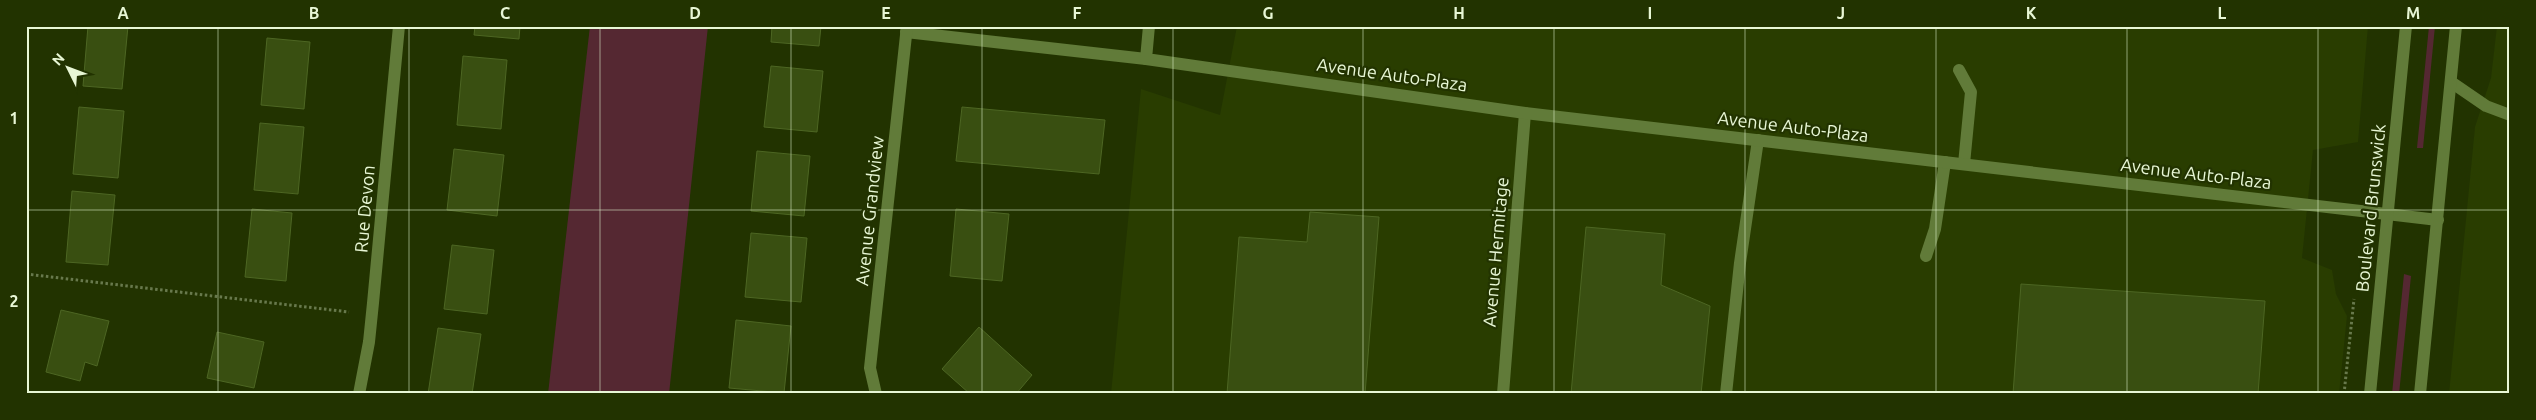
<svg xmlns="http://www.w3.org/2000/svg" width="2536" height="420" font-family="Ubuntu,sans-serif">
  <style>
    .built { fill: #293d00 }
    .green { fill: #552832 }
    .building { fill: #394f11; stroke: #4d6623 }
    .lines { fill: none; stroke-linecap: round; stroke-linejoin: round }
    .path { stroke: #68794c; stroke-width: 3; stroke-dasharray: 2.5 2.5; stroke-linecap: butt }
    .service { stroke: #617b39; stroke-width: 12 }
    .minor { stroke: #617b39; stroke-width: 12 }
    .tertiary { stroke: #617b39; stroke-width: 12 }
    .grid { fill: none; stroke: #e8f7d5; stroke-width: 1; stroke-opacity: 0.55 }
    .labels { text-anchor: middle; stroke-width: 4.5; stroke-linejoin: round; paint-order: stroke }
    .street-label { font-size: 18px; fill: #e8f7d5; stroke: #230 }
    .neatline { fill: none; stroke: #e8f7d5; stroke-width: 2 }
    .grid-label { font-size: 16px; text-anchor: middle; font-weight: bold; fill: #e8f7d5 }
  </style>
  <rect width="100%" height="100%" fill="#230"/>
  <g class="built">
    <path d="M 1237,26 L 2368,26 L 2358,142 L 2313,150 L 2302,258 L 2332,270 L 2336,294 L 2347,316 L 2339,394 L 1111,394 L 1141,89 L 1220,115 Z"/>
    <path d="M 2497,26 L 2510,26 L 2510,394 L 2449,394 L 2475,127 L 2491,78 Z"/>
  </g>
  <g class="green">
    <path d="M 590,26 L 708,26 L 669,394 L 548,394 Z"/>
    <path d="M 2429,26 L 2435,26 L 2423,148 L 2417,148 Z"/>
    <path d="M 2404,274 L 2411,276 L 2399,394 L 2392,394 Z"/>
  </g>
  <g class="building">
    <path d="M 88,26 L 128,26 L 122,89 L 83,86 Z"/>
    <path d="M 475,26 L 520,26 L 519,39 L 474,35 Z"/>
    <path d="M 772,26 L 821,26 L 819,46 L 771,42 Z"/>
    <path d="M 267,38 L 310,42 L 304,109 L 261,105 Z"/>
    <path d="M 463,56 L 507,60 L 501,129 L 457,125 Z"/>
    <path d="M 771,66 L 823,71 L 817,132 L 764,127 Z"/>
    <path d="M 79,107 L 124,111 L 118,178 L 73,174 Z"/>
    <path d="M 962,107 L 1105,120 L 1099,174 L 956,161 Z"/>
    <path d="M 260,123 L 304,127 L 298,194 L 254,190 Z"/>
    <path d="M 454,149 L 504,155 L 497,216 L 447,210 Z"/>
    <path d="M 757,151 L 810,156 L 804,216 L 751,211 Z"/>
    <path d="M 72,191 L 115,195 L 108,265 L 66,262 Z"/>
    <path d="M 252,209 L 292,213 L 286,281 L 245,277 Z"/>
    <path d="M 956,209 L 1009,214 L 1002,281 L 950,276 Z"/>
    <path d="M 1310,212 L 1379,217 L 1365,394 L 1227,394 L 1239,237 L 1307,242 Z"/>
    <path d="M 1586,227 L 1665,234 L 1661,285 L 1710,306 L 1701,394 L 1571,394 Z"/>
    <path d="M 751,233 L 807,238 L 801,302 L 745,297 Z"/>
    <path d="M 452,245 L 494,250 L 487,314 L 444,309 Z"/>
    <path d="M 2021,284 L 2265,301 L 2258,394 L 2013,394 Z"/>
    <path d="M 61,310 L 109,321 L 97,366 L 85,362 L 80,381 L 46,372 Z"/>
    <path d="M 736,320 L 791,326 L 784,393 L 729,388 Z"/>
    <path d="M 979,327 L 1032,375 L 1016,394 L 970,394 L 942,369 Z"/>
    <path d="M 438,328 L 481,334 L 472,394 L 428,394 Z"/>
    <path d="M 217,332 L 264,342 L 254,388 L 207,378 Z"/>
  </g>
  <g class="lines">
    <g class="path">
      <path d="M 26,274 L 349,312"/>
      <path d="M 2344,394 L 2354,299"/>
    </g>
    <g class="service">
      <path d="M 1959,70 L 1971,92 L 1964,164"/>
      <path d="M 2451,82 L 2486,106 L 2510,115"/>
      <path d="M 1926,256 L 1935,229 L 1945,162"/>
      <path d="M 1726,394 L 1740,263 L 1758,140"/>
    </g>
    <g class="minor">
      <path d="M 906,32 L 1146,59"/>
      <path d="M 359,394 L 369,342 L 373,303 L 399,26"/>
      <path d="M 876,394 L 870,368 L 907,26"/>
      <path d="M 1503,394 L 1525,113"/>
    </g>
    <g class="tertiary">
      <path d="M 1149,26 L 1146,59 L 1525,113 L 2438,220"/>
      <path d="M 2370,394 L 2406,26"/>
      <path d="M 2420,394 L 2456,26"/>
    </g>
  </g>
  <path class="grid" d="M 218,26 L 218,394M 409,26 L 409,394M 600,26 L 600,394M 791,26 L 791,394M 982,26 L 982,394M 1173,26 L 1173,394M 1363,26 L 1363,394M 1554,26 L 1554,394M 1745,26 L 1745,394M 1936,26 L 1936,394M 2127,26 L 2127,394M 2318,26 L 2318,394M 26,210 L 2510,210"/>
  <g class="labels">
    <g class="street-label">
      <text transform="translate(1392 75) rotate(8)" y="6">Avenue Auto-Plaza</text>
      <text transform="translate(1793 127) rotate(7)" y="6">Avenue Auto-Plaza</text>
      <text transform="translate(2196 174) rotate(7)" y="6">Avenue Auto-Plaza</text>
      <text transform="translate(2371 208) rotate(-84)" y="6">Boulevard Brunswick</text>
      <text transform="translate(365 209) rotate(-85)" y="6">Rue Devon</text>
      <text transform="translate(870 211) rotate(-84)" y="6">Avenue Grandview</text>
      <text transform="translate(1496 252) rotate(-85)" y="6">Avenue Hermitage</text>
    </g>
  </g>
  <rect width="2536" height="420" fill="none" stroke="#223300" stroke-width="55"/>
  <g transform="translate(68 68) rotate(312)" stroke="#223300" stroke-width="4" paint-order="stroke">
  <path d="M0-4L9 19L0 12L-9 19Z" fill="#e8f7d5"/>
  <text y="-8" font-size="14" font-weight="bold" text-anchor="middle" fill="#e8f7d5">N</text>
  </g>
  <rect x="28" y="28" width="2480" height="364" class="neatline"/>
  <g class="grid-label">
    <text x="123" y="19">A</text>
    <text x="314" y="19">B</text>
    <text x="505" y="19">C</text>
    <text x="695" y="19">D</text>
    <text x="886" y="19">E</text>
    <text x="1077" y="19">F</text>
    <text x="1268" y="19">G</text>
    <text x="1459" y="19">H</text>
    <text x="1650" y="19">I</text>
    <text x="1841" y="19">J</text>
    <text x="2031" y="19">K</text>
    <text x="2222" y="19">L</text>
    <text x="2413" y="19">M</text>
    <text x="14" y="124">1</text>
    <text x="14" y="307">2</text>
  </g>
</svg>
